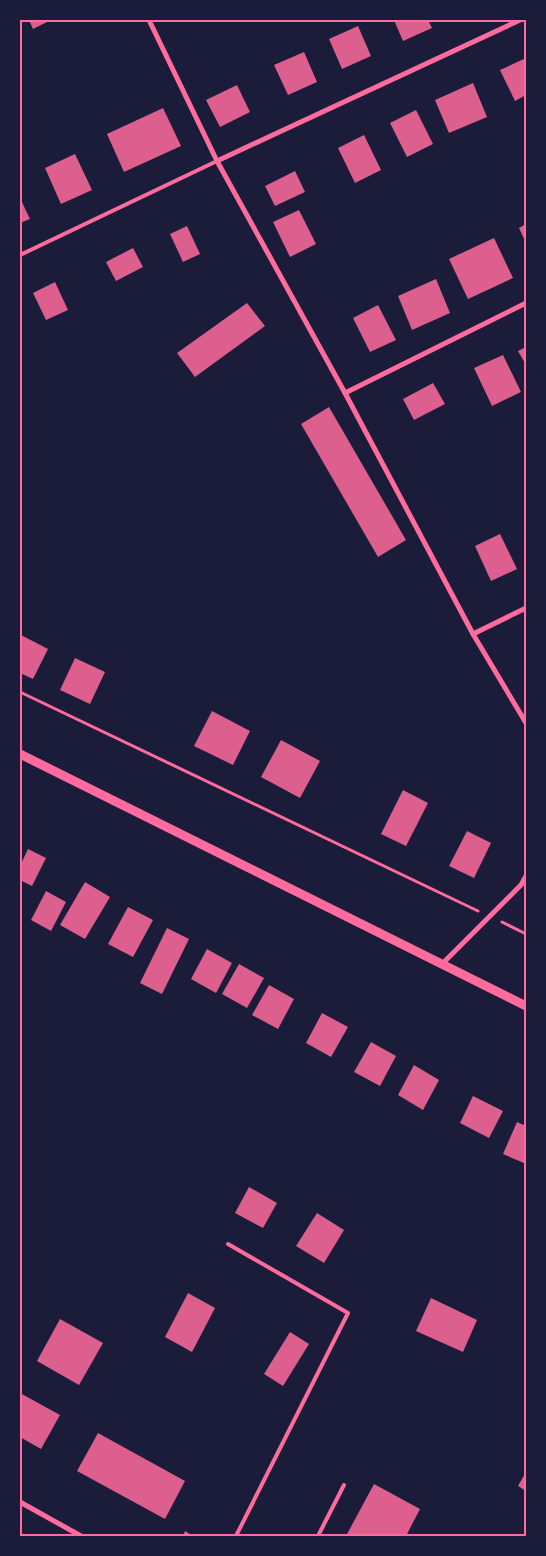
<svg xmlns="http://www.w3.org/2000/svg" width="546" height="1556" font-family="'Roboto Condensed',sans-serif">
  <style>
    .building { fill: #dd5f8e }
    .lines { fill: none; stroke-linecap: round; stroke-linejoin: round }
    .path { stroke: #ff6b9d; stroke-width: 3 }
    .service { stroke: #ff6b9d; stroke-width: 4 }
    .minor { stroke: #ff6b9d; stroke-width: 5 }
    .tertiary { stroke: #ff6b9d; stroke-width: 9 }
    .neatline { fill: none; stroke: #ff6b9d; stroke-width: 2 }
  </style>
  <rect width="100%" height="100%" fill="#1b1b3a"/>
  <g class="building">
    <path d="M 29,20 L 51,20 L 33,29 Z"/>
    <path d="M 394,20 L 428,20 L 432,28 L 403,41 Z"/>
    <path d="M 358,26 L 371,56 L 342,69 L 329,39 Z"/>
    <path d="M 304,52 L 317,82 L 288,95 L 274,65 Z"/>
    <path d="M 526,58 L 526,95 L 515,101 L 500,70 Z"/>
    <path d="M 473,83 L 487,117 L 449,133 L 435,100 Z"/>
    <path d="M 237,85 L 250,112 L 220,127 L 206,100 Z"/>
    <path d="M 163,108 L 181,146 L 124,172 L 107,134 Z"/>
    <path d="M 416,110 L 433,144 L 407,157 L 390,123 Z"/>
    <path d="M 364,135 L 381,170 L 355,183 L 338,148 Z"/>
    <path d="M 75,154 L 92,190 L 61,204 L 45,168 Z"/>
    <path d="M 295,171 L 305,192 L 275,206 L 265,186 Z"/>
    <path d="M 20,198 L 30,219 L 20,223 Z"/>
    <path d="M 299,210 L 316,244 L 290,257 L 273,222 Z"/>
    <path d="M 526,224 L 526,243 L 519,228 Z"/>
    <path d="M 187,226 L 200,254 L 183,262 L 170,234 Z"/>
    <path d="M 494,238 L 513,278 L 468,299 L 449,259 Z"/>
    <path d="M 133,248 L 143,267 L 116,281 L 106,262 Z"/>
    <path d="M 436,279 L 450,313 L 412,330 L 398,296 Z"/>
    <path d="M 55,282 L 68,310 L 46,320 L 33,293 Z"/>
    <path d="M 247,303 L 265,326 L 195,377 L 177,353 Z"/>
    <path d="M 378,305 L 396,340 L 370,352 L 353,318 Z"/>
    <path d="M 526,347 L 526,365 L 518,351 Z"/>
    <path d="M 503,355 L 521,392 L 492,406 L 474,368 Z"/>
    <path d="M 433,383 L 445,404 L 414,420 L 403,399 Z"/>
    <path d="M 329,407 L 406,540 L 378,557 L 301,424 Z"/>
    <path d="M 500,534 L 517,569 L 491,581 L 475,546 Z"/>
    <path d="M 21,635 L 48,649 L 33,679 L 20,673 Z"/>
    <path d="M 75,658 L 105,672 L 90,704 L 60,690 Z"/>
    <path d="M 212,711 L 250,731 L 233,765 L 194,746 Z"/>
    <path d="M 281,740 L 320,761 L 300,798 L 261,777 Z"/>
    <path d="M 403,790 L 428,803 L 406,846 L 381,834 Z"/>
    <path d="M 467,831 L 491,843 L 474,878 L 449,866 Z"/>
    <path d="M 28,849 L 46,858 L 32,886 L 20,880 L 20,866 Z"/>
    <path d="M 85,882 L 110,897 L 85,939 L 60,925 Z"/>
    <path d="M 46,891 L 66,902 L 51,931 L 31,920 Z"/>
    <path d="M 128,907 L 153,920 L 133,957 L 108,944 Z"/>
    <path d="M 167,928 L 189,939 L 162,994 L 140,983 Z"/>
    <path d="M 207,949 L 232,963 L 216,993 L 191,979 Z"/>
    <path d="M 239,964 L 264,978 L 247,1008 L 222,994 Z"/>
    <path d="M 269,985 L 294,999 L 278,1029 L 252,1015 Z"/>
    <path d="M 322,1013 L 348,1027 L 331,1057 L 306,1043 Z"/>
    <path d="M 371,1042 L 396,1056 L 380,1086 L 354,1072 Z"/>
    <path d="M 414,1065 L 439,1080 L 423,1110 L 398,1095 Z"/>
    <path d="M 473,1096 L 503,1111 L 489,1138 L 460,1123 Z"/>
    <path d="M 517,1122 L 526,1126 L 526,1164 L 503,1154 Z"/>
    <path d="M 249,1187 L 277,1203 L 263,1228 L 235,1213 Z"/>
    <path d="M 317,1213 L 344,1230 L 324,1263 L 296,1246 Z"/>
    <path d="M 188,1293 L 215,1308 L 192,1352 L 165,1337 Z"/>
    <path d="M 431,1298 L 477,1320 L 463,1352 L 416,1331 Z"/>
    <path d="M 60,1319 L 103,1343 L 79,1385 L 37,1361 Z"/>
    <path d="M 290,1332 L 309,1344 L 283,1386 L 264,1374 Z"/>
    <path d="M 20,1393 L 60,1415 L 41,1449 L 20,1437 Z"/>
    <path d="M 98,1433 L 185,1481 L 165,1519 L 77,1471 Z"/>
    <path d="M 526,1472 L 526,1491 L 518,1486 Z"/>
    <path d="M 374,1484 L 420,1509 L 406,1536 L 346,1536 Z"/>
    <path d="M 185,1531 L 193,1536 L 183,1536 Z"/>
  </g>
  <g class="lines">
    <g class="path">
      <path d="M 20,692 L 478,911"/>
      <path d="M 502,922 L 526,934"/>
    </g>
    <g class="service">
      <path d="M 20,255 L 217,161"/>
      <path d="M 228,1244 L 348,1313 L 236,1536"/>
      <path d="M 318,1536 L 344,1485"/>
    </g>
    <g class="minor">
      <path d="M 149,20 L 217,161 L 345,393 L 473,634 L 526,723"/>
      <path d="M 217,161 L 520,20"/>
      <path d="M 345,393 L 526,303"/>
      <path d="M 473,634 L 526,608"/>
      <path d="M 442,964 L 521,885 L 526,876"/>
      <path d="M 20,1502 L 81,1536"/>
    </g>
    <path class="tertiary" d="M 20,754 L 526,1006"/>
  </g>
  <rect width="546" height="1556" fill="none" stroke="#1b1b3a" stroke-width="42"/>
  <rect x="21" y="21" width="504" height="1514" class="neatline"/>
</svg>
